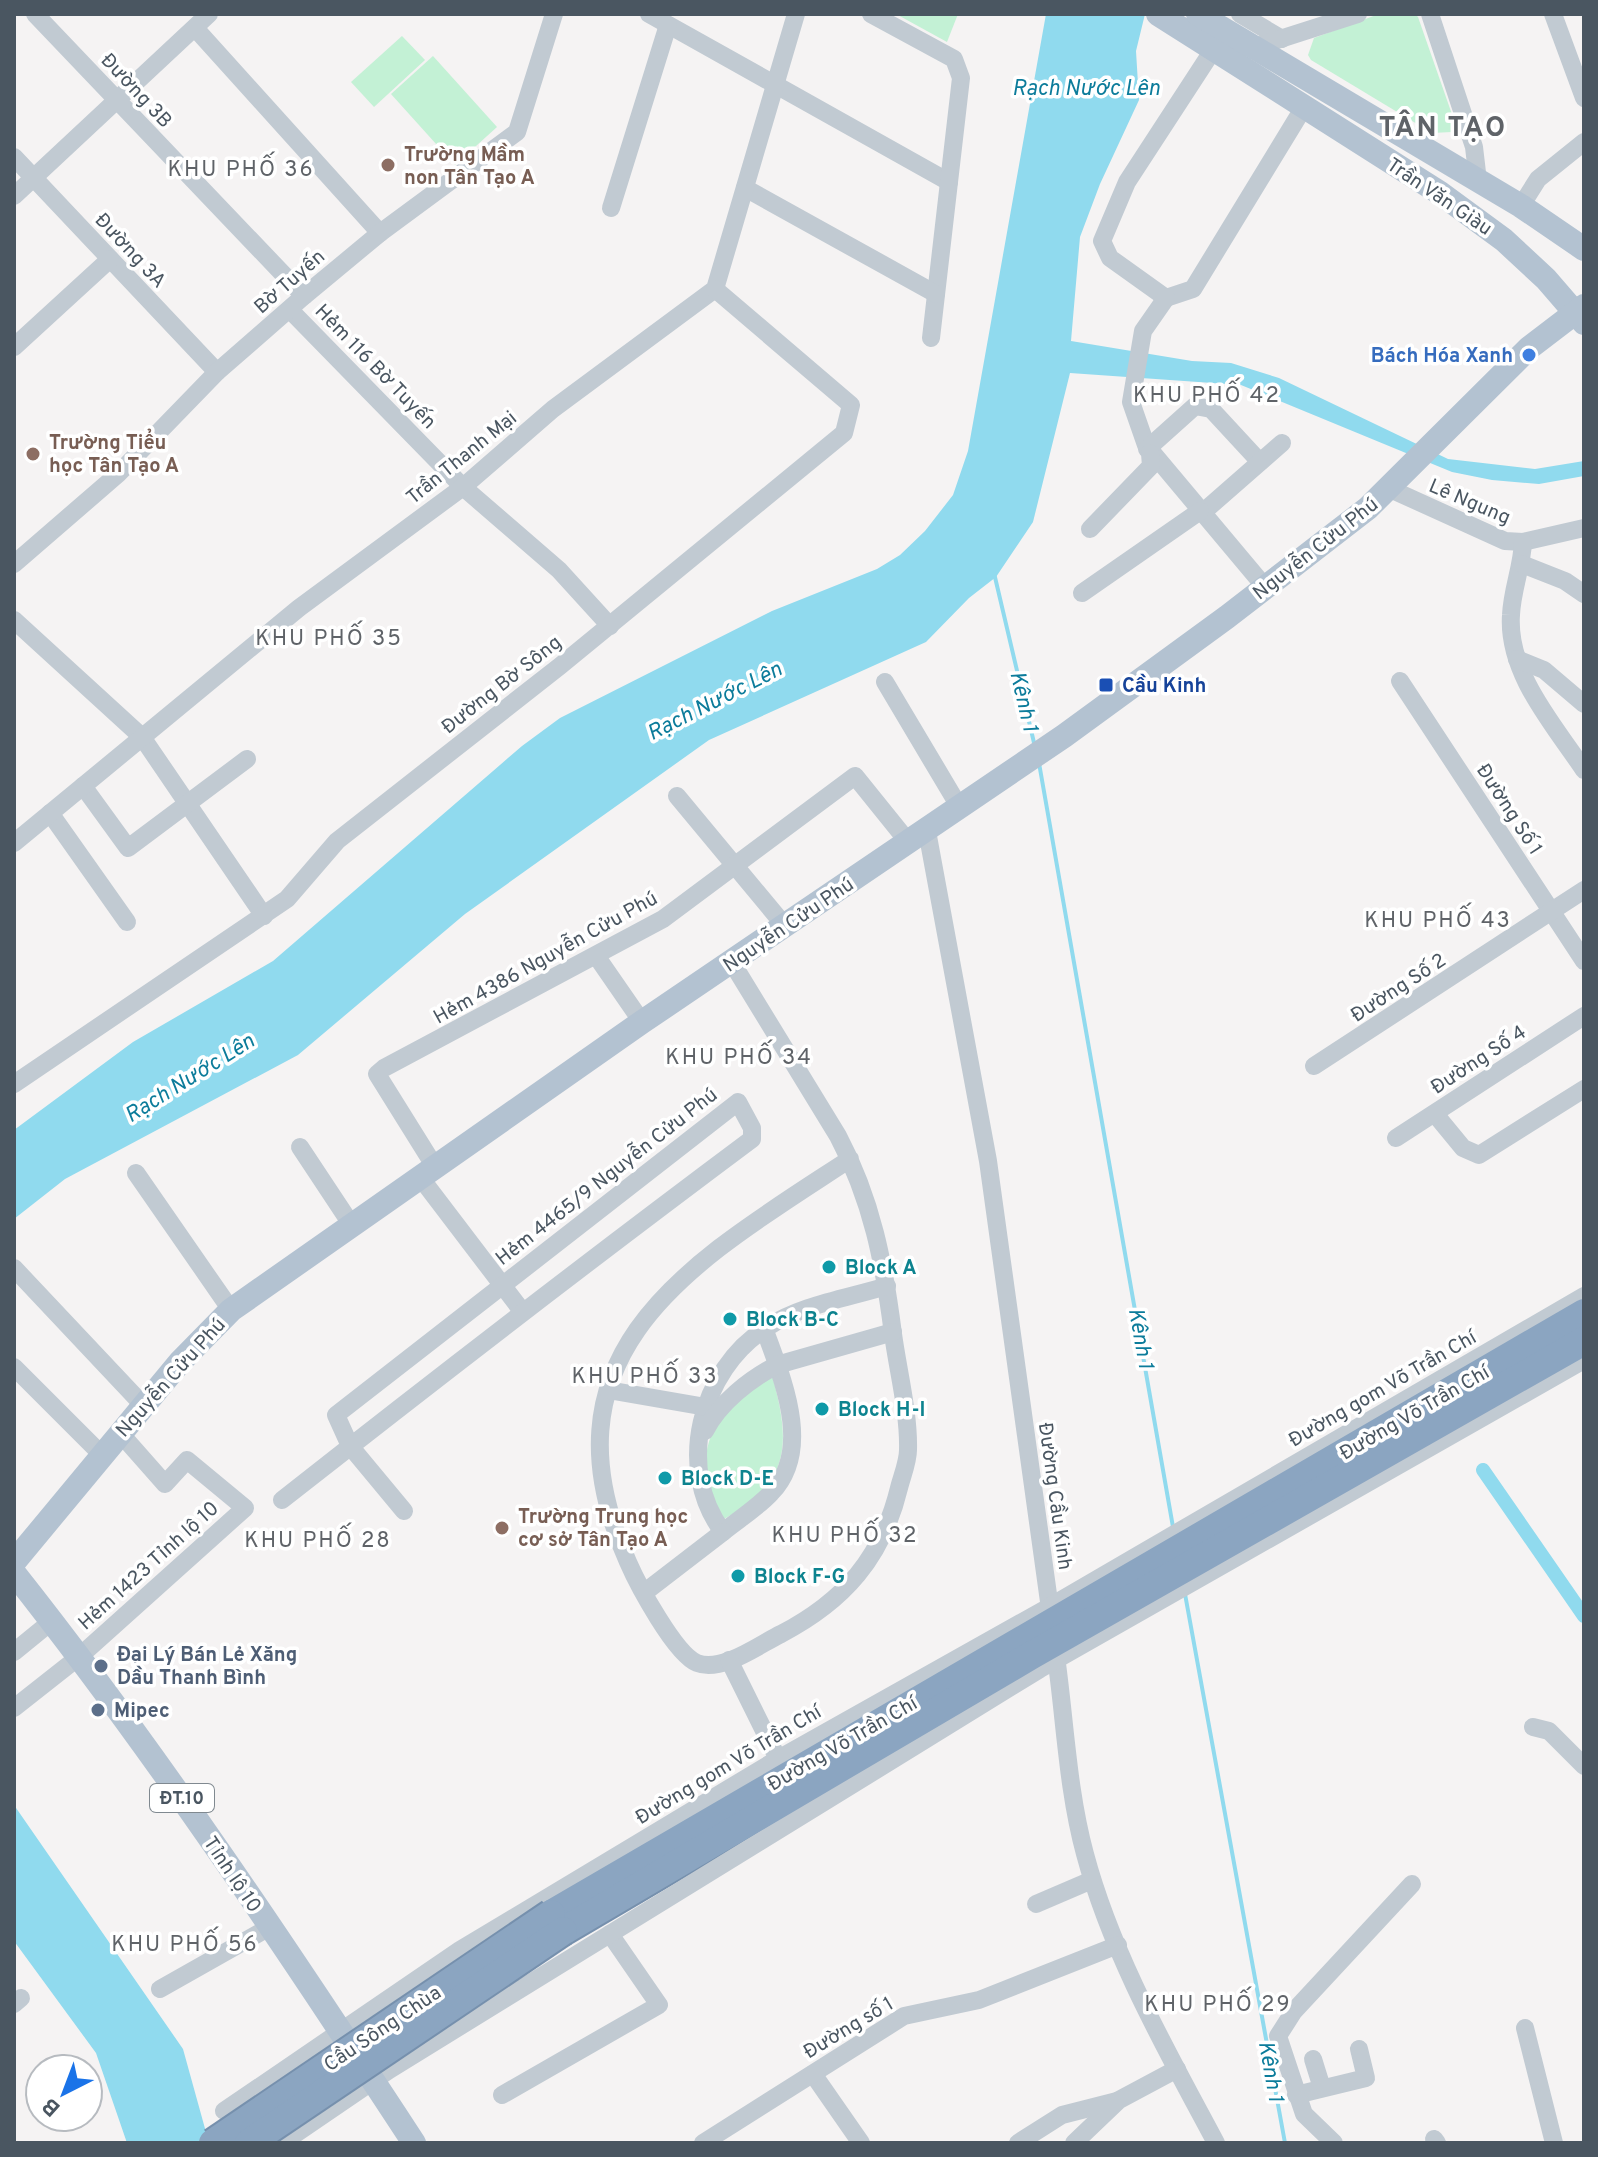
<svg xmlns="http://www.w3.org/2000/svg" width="1598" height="2157" font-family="Overpass,sans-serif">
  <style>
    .green { fill: #c3f1d5 }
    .water { fill: #90daee }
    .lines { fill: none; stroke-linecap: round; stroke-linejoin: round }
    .stream { stroke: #90daee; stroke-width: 4 }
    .canal { stroke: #90daee; stroke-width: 14 }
    .highway-casing { stroke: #7690ad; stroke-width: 32 }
    .minor { stroke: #c1cad2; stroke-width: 18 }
    .major { stroke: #b3c2d1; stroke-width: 24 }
    .highway { stroke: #8ba5c1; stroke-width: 28 }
    .highway-bridge-casing { stroke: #7690ad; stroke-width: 32; stroke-linecap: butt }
    .highway-bridge { stroke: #8ba5c1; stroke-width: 28 }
    .education-dot { fill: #8d6e63; stroke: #fff; stroke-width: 3 }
    .shop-dot { fill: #3f7fe0; stroke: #fff; stroke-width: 3 }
    .transit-dot { fill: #1a4fb4; stroke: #fff; stroke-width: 3 }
    .culture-dot { fill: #0f9aa8; stroke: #fff; stroke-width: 3 }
    .service-dot { fill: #5c6f8a; stroke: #fff; stroke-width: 3 }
    .labels { text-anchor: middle; stroke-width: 7; stroke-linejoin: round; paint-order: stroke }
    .shield { fill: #fff; stroke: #808990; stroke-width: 2 }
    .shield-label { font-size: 18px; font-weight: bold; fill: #4a5661 }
    .street-label { font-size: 20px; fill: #4a5661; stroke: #fff }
    .education-label { font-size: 20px; font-weight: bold; fill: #785e54; stroke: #fff; text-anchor: start }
    .shop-label { font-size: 20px; font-weight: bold; fill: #366cbe; stroke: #fff; text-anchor: end }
    .transit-label { font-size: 20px; font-weight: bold; fill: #164399; stroke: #fff; text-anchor: start }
    .culture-label { font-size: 20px; font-weight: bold; fill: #0d838f; stroke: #fff; text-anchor: start }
    .service-label { font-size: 20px; font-weight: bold; fill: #4e5e75; stroke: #fff; text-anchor: start }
    .water-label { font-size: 22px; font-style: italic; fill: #0c7c9b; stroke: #fff }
    .neighbourhood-label { font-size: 22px; letter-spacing: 2px; fill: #5f6368; stroke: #fff }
    .district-label { font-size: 28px; font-weight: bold; letter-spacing: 2px; fill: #5f6368; stroke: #fff }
  </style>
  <rect width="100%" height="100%" fill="#f5f3f3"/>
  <g class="green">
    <path d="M 896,14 L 958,14 L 947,42 Z"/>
    <path d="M 1379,14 L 1415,14 L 1418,17 L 1455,123 L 1452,132 L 1432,133 L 1311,60 L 1308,55 L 1314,38 Z"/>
    <path d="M 402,36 L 425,60 L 374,107 L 351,82 Z"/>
    <path d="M 433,56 L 497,127 L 455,165 L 391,94 Z"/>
    <path d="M 771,1371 C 790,1440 794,1481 724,1519 C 712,1503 710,1492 707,1472 C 700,1424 739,1400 771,1371 Z"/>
  </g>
  <g class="water">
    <path d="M 1046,14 L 1145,14 L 1136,51 L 1139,100 L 1100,184 L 1080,237 L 1071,341 L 1192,361 L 1231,363 L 1279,378 L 1448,459 L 1535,469 L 1584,461 L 1584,476 L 1539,484 L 1492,480 L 1452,472 L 1241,385 L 1070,373 L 1033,522 L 996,577 L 969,598 L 926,642 L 709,740 L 465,914 L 298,1055 L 65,1179 L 14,1219 L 14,1130 L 133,1042 L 273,961 L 522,746 L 560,718 L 772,611 L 877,569 L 900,555 L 925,531 L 953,495 L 968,451 Z"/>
    <path d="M 14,1805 L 183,2049 L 209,2143 L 127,2143 L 96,2053 L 14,1941 Z"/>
  </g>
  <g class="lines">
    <g class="stream">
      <path d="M 994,573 L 1035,747"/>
      <path d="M 1039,763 L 1173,1527"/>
      <path d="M 1185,1594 L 1285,2143"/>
    </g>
    <path class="canal" d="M 1483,1470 L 1584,1616"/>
    <g class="highway-casing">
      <g id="highway">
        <path d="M 551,1914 L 1584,1313"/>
        <path d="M 563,1931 L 1032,1655 L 1584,1341"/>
      </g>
    </g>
    <g class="minor">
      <path d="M 35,14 L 304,296"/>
      <path d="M 649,14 L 949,182"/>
      <path d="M 871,14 L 954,59 L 961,78 L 931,338"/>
      <path d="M 1240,14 L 1282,39"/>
      <path d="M 1430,14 L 1474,147 L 1478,181"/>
      <path d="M 1553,14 L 1584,98"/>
      <path d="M 195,28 L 380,233"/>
      <path d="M 1255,47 L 1358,14"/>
      <path d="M 1213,50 L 1127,182 L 1102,241 L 1110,258 L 1166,298 L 1193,289 L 1304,107"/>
      <path d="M 14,157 L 217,372"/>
      <path d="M 745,188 L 936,294"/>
      <path d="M 14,196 L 209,14"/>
      <path d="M 1521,206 L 1538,179 L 1584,142"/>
      <path d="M 611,208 L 668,25"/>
      <path d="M 1166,298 L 1143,331 L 1131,402 L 1146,445 L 1265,587"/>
      <path d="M 291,311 L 463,487 L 559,570 L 610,626"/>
      <path d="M 14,347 L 110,259"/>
      <path d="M 1147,449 L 1195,406 L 1211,409 L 1260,462"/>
      <path d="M 1388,488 L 1505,541 L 1523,542 L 1584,528"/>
      <path d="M 1202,513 L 1282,443"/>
      <path d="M 1090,529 L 1151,466 L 1150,453"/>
      <path d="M 1523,542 C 1522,567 1512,590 1511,615 C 1507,673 1554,725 1584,770"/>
      <path d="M 14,564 L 118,474 L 217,372 L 304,296 L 380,233 L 517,132 L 554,14"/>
      <path d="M 1522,564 L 1565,581 L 1584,594"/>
      <path d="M 1082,593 L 1200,511"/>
      <path d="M 14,620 L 142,737 L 264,916"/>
      <path d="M 1517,659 L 1544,670 L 1584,704"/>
      <path d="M 1400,681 L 1584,961"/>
      <path d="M 885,682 L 960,808"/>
      <path d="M 83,786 L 128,848 L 247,759"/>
      <path d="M 677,796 L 785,926"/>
      <path d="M 50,813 L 127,922"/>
      <path d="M 927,831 L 988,1161 L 1051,1616"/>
      <path d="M 14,843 L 299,608 L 463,487 L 553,409 L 715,289 L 796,14"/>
      <path d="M 597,957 L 642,1022"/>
      <path d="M 731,961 L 838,1136 C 872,1200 884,1263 893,1334 C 898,1371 909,1413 908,1450 C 908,1462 902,1476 899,1488 C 882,1558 844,1601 781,1634 C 760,1644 722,1673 697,1663 C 675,1654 638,1585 628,1562 C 533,1349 696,1260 850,1159"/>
      <path d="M 1314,1066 L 1584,890"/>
      <path d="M 14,1084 L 287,899 L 337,841 L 560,666 L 844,433 L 851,405 L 715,289"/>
      <path d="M 1435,1114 L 1463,1148 L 1479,1155 L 1584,1089"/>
      <path d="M 1396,1138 L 1584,1016"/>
      <path d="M 300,1147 L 351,1224"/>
      <path d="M 435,1167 L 377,1074 L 384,1068 L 663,919 L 855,776 L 909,843"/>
      <path d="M 136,1173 L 231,1310"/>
      <path d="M 420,1177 L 522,1311"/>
      <path d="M 14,1268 L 143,1405"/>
      <path d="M 764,1328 C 781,1376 814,1449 771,1493 C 757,1508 739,1519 723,1532 C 675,1469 700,1370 766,1328 C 800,1305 848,1298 887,1286"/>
      <path d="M 14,1367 L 102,1455"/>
      <path d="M 608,1390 L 706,1407"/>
      <path d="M 705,1431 C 719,1403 750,1379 777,1365 L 893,1332"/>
      <path d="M 282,1500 C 437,1378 594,1257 752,1139 L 752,1128 L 738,1102 L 336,1415 L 350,1446 L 404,1511"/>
      <path d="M 645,1592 L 723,1532"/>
      <path d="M 1055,1649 C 1065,1717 1067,1788 1085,1854 C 1112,1955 1167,2051 1216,2143"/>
      <path d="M 14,1652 L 52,1621"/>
      <path d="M 729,1660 L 778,1759"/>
      <path d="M 14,1708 L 80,1656 L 245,1508 L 187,1460 L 165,1484 L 120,1433"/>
      <path d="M 1533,1727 L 1549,1731 L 1584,1766"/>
      <path d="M 1036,1904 L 1092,1880"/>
      <path d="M 160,1989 L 268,1928"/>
      <path d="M 14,2004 L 21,1998"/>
      <path d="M 1525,2028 L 1554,2143"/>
      <path d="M 1313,2059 L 1322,2088"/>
      <path d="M 813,2074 L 861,2143"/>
      <path d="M 502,2095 L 659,2005 L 610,1934"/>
      <path d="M 1296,2095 L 1366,2078 L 1359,2049"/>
      <path d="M 224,2111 L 460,1950 L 778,1759 L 1049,1607 L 1584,1296"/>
      <path d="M 1434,2139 L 1437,2143"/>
      <path d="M 282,2143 L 389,2070 L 1040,1669 L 1584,1360"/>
      <path d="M 703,2143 L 904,2016 L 979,2000 L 1118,1945"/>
      <path d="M 1018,2143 L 1062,2115 L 1117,2101"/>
      <path d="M 1074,2143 L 1119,2100 L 1177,2069"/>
      <path d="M 1334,2143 L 1304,2114 L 1278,2036 L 1294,2011 L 1412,1884"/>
    </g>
    <g class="major">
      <path d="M 1158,14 L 1440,193 L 1504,240 L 1546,279 L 1584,323"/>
      <path d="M 1198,14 L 1521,206 L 1584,249"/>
      <path d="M 14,1562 L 180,1362 L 231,1310 L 642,1022 L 1064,736 L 1227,617 L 1368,508 L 1529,348 L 1584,306"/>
      <path d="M 14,1573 C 158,1755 287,1949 414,2143"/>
    </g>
    <use href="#highway" class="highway"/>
    <g class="highway-bridge-casing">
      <g id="highway-bridge">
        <path d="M 213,2143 L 551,1914"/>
        <path d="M 249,2143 L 563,1931"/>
      </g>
    </g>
    <use href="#highway-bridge" class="highway-bridge"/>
  </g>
  <g class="education-dot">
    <circle cx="388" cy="165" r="8"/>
    <circle cx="33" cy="454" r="8"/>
    <circle cx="502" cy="1528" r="8"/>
  </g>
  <circle class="shop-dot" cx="1529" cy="355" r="8"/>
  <rect class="transit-dot" x="1098" y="677" width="16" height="16" rx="4"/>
  <g class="culture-dot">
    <circle cx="829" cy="1267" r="8"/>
    <circle cx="730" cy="1319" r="8"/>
    <circle cx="822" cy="1409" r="8"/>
    <circle cx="665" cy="1478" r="8"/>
    <circle cx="738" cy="1576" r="8"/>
  </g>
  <g class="service-dot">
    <circle cx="101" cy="1666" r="8"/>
    <circle cx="98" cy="1710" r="8"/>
  </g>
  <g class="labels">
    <rect class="shield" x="150" y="1784" width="64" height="28" rx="6"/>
    <g class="shield-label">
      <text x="182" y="1804">ĐT.10</text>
    </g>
    <g class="street-label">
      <text transform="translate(137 90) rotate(47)" y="7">Đường 3B</text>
      <text transform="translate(1440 196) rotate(34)" y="7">Trần Văn Giàu</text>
      <text transform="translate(131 250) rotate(47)" y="7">Đường 3A</text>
      <text transform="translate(289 281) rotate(-41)" y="7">Bờ Tuyến</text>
      <text transform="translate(376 366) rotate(46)" y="7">Hẻm 116 Bờ Tuyến</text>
      <text transform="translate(461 457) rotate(-39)" y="7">Trần Thanh Mại</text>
      <text transform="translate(1470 501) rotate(23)" y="7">Lê Ngung</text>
      <text transform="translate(1315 548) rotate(-38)" y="7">Nguyễn Cửu Phú</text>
      <text transform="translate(501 684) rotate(-38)" y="7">Đường Bờ Sông</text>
      <text transform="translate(1510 809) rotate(57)" y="7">Đường Số 1</text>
      <text transform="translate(788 924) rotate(-34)" y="7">Nguyễn Cửu Phú</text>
      <text transform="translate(545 957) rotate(-29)" y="7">Hẻm 4386 Nguyễn Cửu Phú</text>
      <text transform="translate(1398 987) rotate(-33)" y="7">Đường Số 2</text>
      <text transform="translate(1478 1059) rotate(-33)" y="7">Đường Số 4</text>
      <text transform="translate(606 1176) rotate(-38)" y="7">Hẻm 4465/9 Nguyễn Cửu Phú</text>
      <text transform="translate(170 1377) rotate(-48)" y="7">Nguyễn Cửu Phú</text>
      <text transform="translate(1382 1388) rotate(-30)" y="7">Đường gom Võ Trần Chí</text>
      <text transform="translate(1414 1412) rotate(-30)" y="7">Đường Võ Trần Chí</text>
      <text transform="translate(1056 1496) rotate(82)" y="7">Đường Cầu Kinh</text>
      <text transform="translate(148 1565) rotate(-42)" y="7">Hẻm 1423 Tỉnh lộ 10</text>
      <text transform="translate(842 1743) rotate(-30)" y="7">Đường Võ Trần Chí</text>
      <text transform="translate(728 1764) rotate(-31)" y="7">Đường gom Võ Trần Chí</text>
      <text transform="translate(233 1874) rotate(56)" y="7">Tỉnh lộ 10</text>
      <text transform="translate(848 2027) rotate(-31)" y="7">Đường số 1</text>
      <text transform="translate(382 2028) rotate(-34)" y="7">Cầu Sông Chùa</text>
    </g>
    <g class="education-label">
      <text x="404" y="161">Trường Mầm<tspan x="404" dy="23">non Tân Tạo A</tspan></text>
      <text x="49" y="449">Trường Tiểu<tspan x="49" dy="23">học Tân Tạo A</tspan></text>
      <text x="518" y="1523">Trường Trung học<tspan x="518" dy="23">cơ sở Tân Tạo A</tspan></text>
    </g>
    <g class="shop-label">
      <text x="1513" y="362">Bách Hóa Xanh</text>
    </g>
    <g class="transit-label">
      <text x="1122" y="692">Cầu Kinh</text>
    </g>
    <g class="culture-label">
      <text x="845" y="1274">Block A</text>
      <text x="746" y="1326">Block B-C</text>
      <text x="838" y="1416">Block H-I</text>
      <text x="681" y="1485">Block D-E</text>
      <text x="754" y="1583">Block F-G</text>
    </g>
    <g class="service-label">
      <text x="117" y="1661">Đại Lý Bán Lẻ Xăng<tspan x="117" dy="23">Dầu Thanh Bình</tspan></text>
      <text x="114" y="1717">Mipec</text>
    </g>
    <g class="water-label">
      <text x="1086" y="95">Rạch Nước Lên</text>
      <text transform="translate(714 700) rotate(-27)" y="8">Rạch Nước Lên</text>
      <text transform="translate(1025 701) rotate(77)" y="8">Kênh 1</text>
      <text transform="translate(189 1077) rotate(-32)" y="8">Rạch Nước Lên</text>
      <text transform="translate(1142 1338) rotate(80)" y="8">Kênh 1</text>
      <text transform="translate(1272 2071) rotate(80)" y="8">Kênh 1</text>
    </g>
    <g class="neighbourhood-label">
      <text x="241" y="176">KHU PHỐ 36</text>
      <text x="1207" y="402">KHU PHỐ 42</text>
      <text x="329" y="645">KHU PHỐ 35</text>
      <text x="1438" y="927">KHU PHỐ 43</text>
      <text x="739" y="1064">KHU PHỐ 34</text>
      <text x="645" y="1383">KHU PHỐ 33</text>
      <text x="845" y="1542">KHU PHỐ 32</text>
      <text x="318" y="1547">KHU PHỐ 28</text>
      <text x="185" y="1951">KHU PHỐ 56</text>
      <text x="1218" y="2011">KHU PHỐ 29</text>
    </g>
    <g class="district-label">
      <text x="1443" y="136">TÂN TẠO</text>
    </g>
  </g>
  <rect width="1598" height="2157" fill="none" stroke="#4a5661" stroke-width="32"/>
  <g transform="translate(64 2093) rotate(222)"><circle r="38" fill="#ffffff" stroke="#b7bbc0" stroke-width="2"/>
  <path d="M0-6L14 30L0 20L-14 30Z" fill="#1a73e8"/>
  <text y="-12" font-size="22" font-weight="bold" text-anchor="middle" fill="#4a5661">B</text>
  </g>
</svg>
